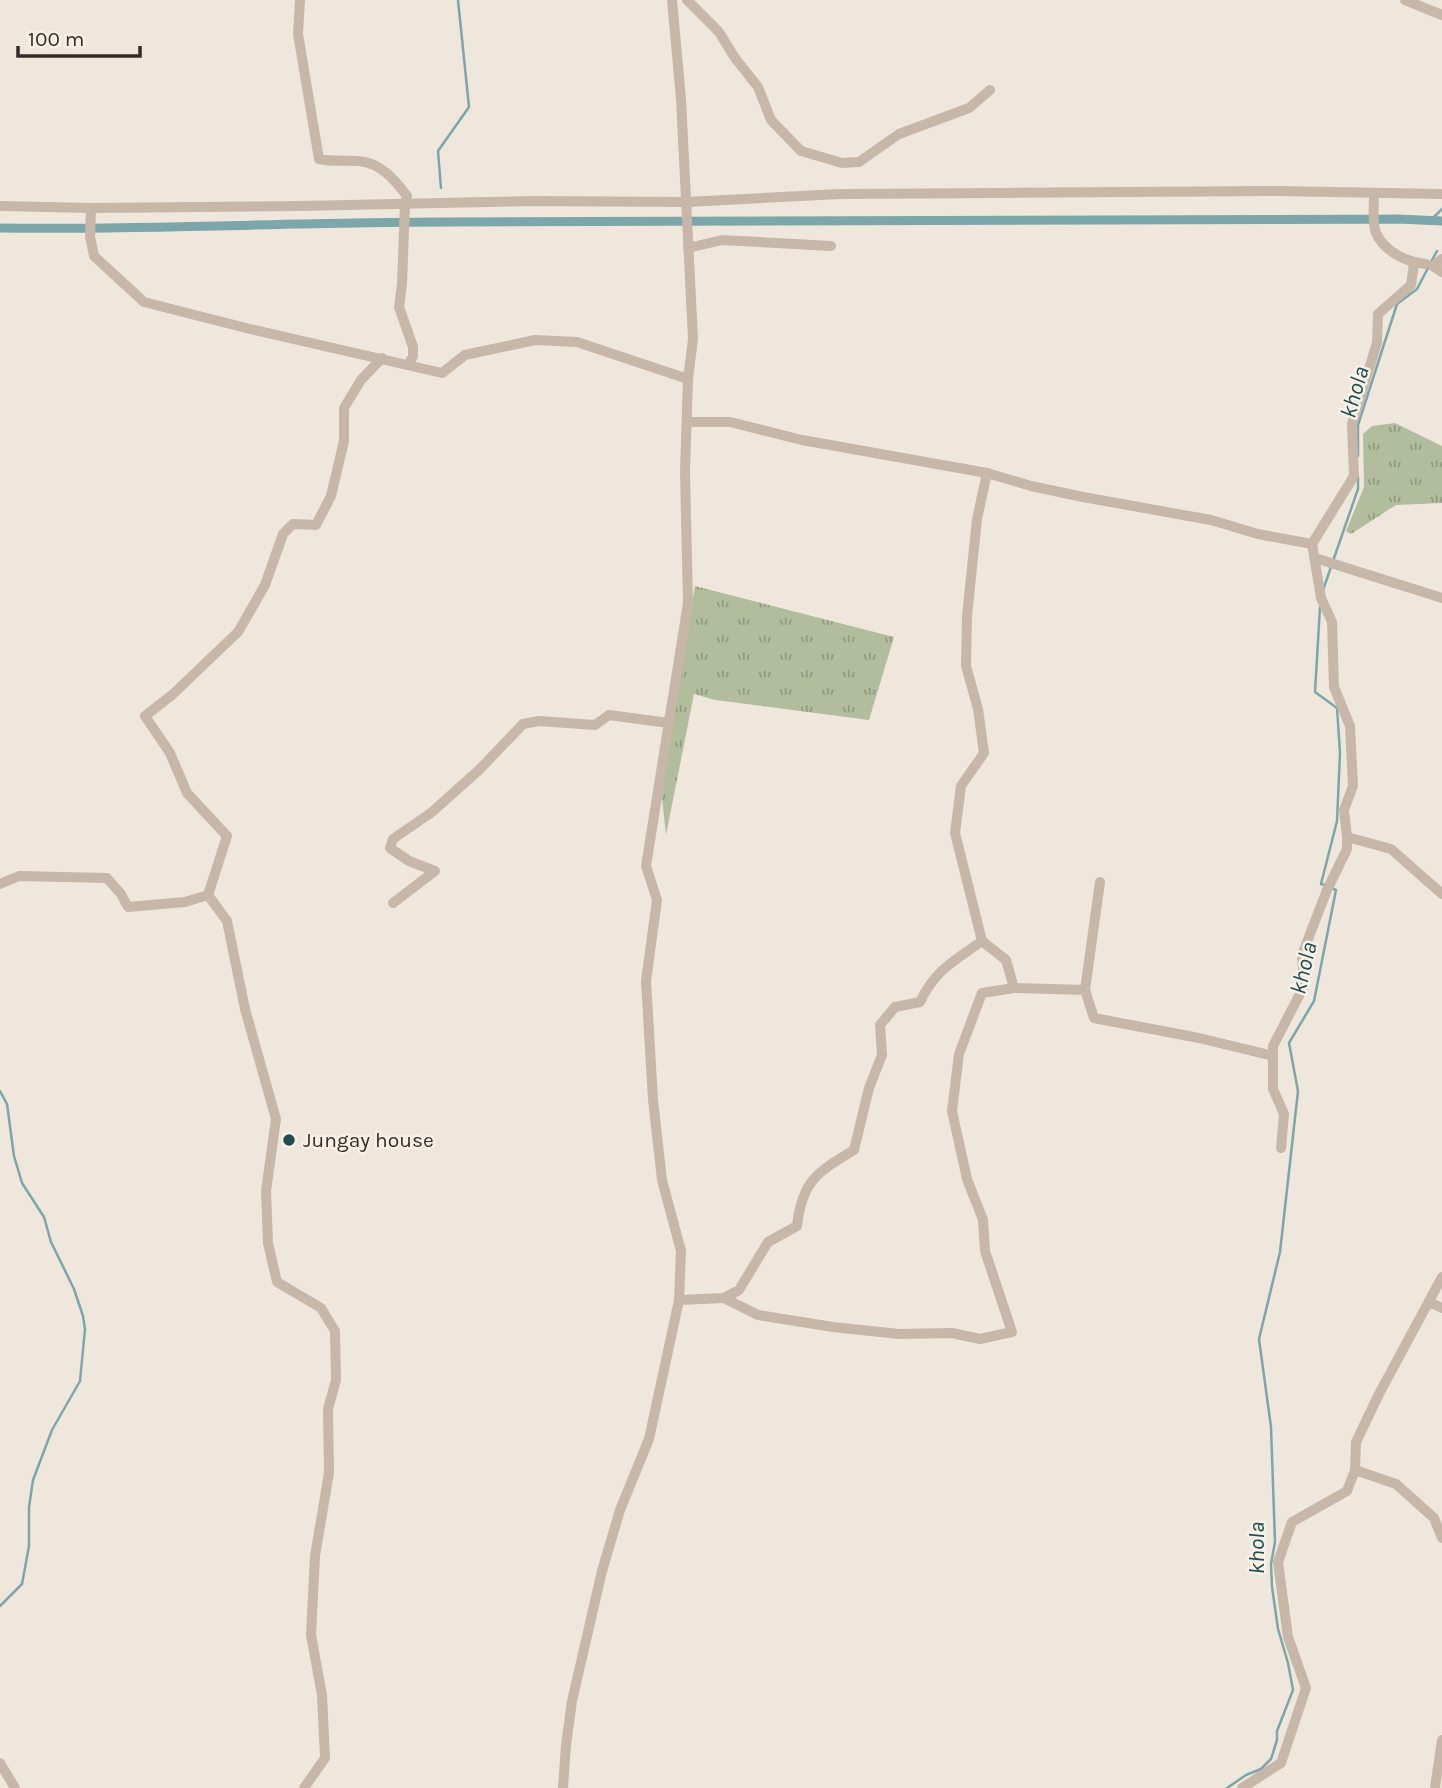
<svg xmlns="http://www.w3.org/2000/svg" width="1442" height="1788" font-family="Karla,sans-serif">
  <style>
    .grass { fill: url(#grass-tufts) }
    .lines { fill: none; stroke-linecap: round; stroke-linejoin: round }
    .stream { stroke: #7da6aa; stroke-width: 2.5 }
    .canal { stroke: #7da6aa; stroke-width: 9 }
    .minor { stroke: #c6b7a9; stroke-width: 10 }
    .poi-dot { fill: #214d52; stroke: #f7f1e7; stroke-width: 2.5 }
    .labels { text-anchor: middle; stroke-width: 5; stroke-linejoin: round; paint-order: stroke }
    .poi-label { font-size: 21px; fill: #342c28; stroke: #f7f1e7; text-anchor: start }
    .water-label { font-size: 23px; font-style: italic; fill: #214d52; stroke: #f7f1e7 }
  </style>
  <defs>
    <pattern id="grass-tufts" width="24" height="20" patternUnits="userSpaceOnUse" patternTransform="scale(1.75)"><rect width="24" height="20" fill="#b1bd9d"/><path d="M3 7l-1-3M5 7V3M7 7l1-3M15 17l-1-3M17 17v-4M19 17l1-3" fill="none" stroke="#919a80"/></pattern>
  </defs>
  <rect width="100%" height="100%" fill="#efe7dc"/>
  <g class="grass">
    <path d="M 1395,423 L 1442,446 L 1442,503 L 1396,505 L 1351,534 L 1346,531 L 1364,487 L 1363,434 L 1372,426 Z"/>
    <path d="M 695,586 L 894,637 L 869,720 L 715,700 L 694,694 L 666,835 L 661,789 Z"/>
  </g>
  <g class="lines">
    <g class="stream">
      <path d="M 441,188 L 438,151 L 469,107 L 458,0"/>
      <path d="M 1429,222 L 1442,209"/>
      <path d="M 1431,262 L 1437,251"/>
      <path d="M 1358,456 L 1358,425 L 1397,304 L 1417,289 L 1428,268"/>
      <path d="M 1333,561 L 1358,489 L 1358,477"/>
      <path d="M 1323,590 L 1331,567"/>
      <path d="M 1320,607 L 1315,692 L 1337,708 L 1340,753 L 1337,821 L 1321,884 L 1325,885"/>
      <path d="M 0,1091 L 7,1104 L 14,1156 L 22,1183 L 44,1217 L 51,1242 L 74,1289 L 83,1316 L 85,1329 L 80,1381 L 52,1430 L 33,1480 L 29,1507 L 29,1546 L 22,1584 L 0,1606"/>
      <path d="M 1227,1788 L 1246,1775 L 1261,1769 L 1271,1759 L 1277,1740 L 1277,1731 L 1293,1690 L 1288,1663 L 1278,1629 L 1272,1587 L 1271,1564 L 1275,1542 L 1271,1427 L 1259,1339 L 1280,1252 L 1298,1091 L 1289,1043 L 1314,1001 L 1336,890 L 1331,888"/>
    </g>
    <path class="canal" d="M 0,228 C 150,230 300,222 449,222 C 766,220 1082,222 1398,219 L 1442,221"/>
    <g class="minor">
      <path d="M 300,0 L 298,34 L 319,159 C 333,162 345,160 358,161 C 380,162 395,180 407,196 L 405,204 L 402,284 L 399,307 L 413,347 L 413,356 L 409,364"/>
      <path d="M 687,0 L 719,32 L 735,58 L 758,87 L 771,120 L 801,151 L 842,163 L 859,162 L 899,134 L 969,108 L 990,90"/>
      <path d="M 1405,0 L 1442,15"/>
      <path d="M 1374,194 C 1374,205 1372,223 1376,233 C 1385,252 1406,262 1426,264"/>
      <path d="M 0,206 L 91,208 L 301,206 L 535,201 L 686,202 L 840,194 L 996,193 L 1277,191 L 1442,194"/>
      <path d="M 91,208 L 90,236 L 94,256 L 144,302 L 250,329 L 442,373 L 465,355 L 535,340 L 577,342 L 688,379"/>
      <path d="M 688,248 L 722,240 L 831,246"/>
      <path d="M 1442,259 L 1433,266 L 1442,272"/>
      <path d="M 688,422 L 730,422 L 802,440 L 987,473 L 1031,486 L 1083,497 L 1211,520 L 1258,534 L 1312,544 L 1321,598 L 1332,622 L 1334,687 L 1350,726 L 1353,786 L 1344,810 L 1347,837 L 1391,849 L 1442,894"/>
      <path d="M 1312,544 L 1354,476 L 1352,424 L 1377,343 L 1378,314 L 1411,285 L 1414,263"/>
      <path d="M 1315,558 L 1442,598"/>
      <path d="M 0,884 L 19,876 L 107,878 L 121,894 L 128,907 L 185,902 L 208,895"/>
      <path d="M 393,903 L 435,871 L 409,861 L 390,848 L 393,839 L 432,812 L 479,770 L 523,724 L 539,721 L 595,725 L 609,715 L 669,723"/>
      <path d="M 982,941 L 1006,960 L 1014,988 L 1085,990 L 1094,1018 L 1199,1038 L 1273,1056"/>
      <path d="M 1085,990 L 1100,882"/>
      <path d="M 1281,1148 L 1284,1114 L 1273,1089 L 1273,1046 L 1304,986 L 1302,955 L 1327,890 L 1347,849 L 1347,837"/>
      <path d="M 724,1298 L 758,1315 L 833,1327 L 899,1334 L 952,1333 L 980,1339 L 1012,1332 L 985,1251 L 983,1220 L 967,1179 L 952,1111 L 959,1054 L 982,993 L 1014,988"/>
      <path d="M 679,1300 L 724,1298 L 739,1290 L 768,1242 L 797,1226 C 802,1180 818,1172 854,1150 L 869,1088 L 882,1055 L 880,1025 L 895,1007 L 920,1002 C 935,970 954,961 982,941 L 955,833 L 961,786 L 984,753 L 978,709 L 966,666 L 967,616 L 977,519 L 987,473"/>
      <path d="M 1429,1302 L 1442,1308"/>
      <path d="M 1355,1470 L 1396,1484 L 1434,1518 L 1442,1538"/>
      <path d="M 0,1763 L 15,1788"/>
      <path d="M 304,1788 L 325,1758 L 322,1695 L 311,1635 L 315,1556 L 329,1473 L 328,1409 L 336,1380 L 335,1331 L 321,1308 L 277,1282 L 268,1243 L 266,1191 L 276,1119 L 245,1009 L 227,921 L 208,895 L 227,836 L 187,793 L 170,753 L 145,716 L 172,695 L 238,632 L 265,585 L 283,534 L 293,524 L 316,525 L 331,496 L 344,441 L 344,408 L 361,380 L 382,358"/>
      <path d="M 563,1788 L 566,1745 L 572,1701 L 602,1571 L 620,1510 L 649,1439 L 679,1300 L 681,1251 L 662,1180 L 653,1100 L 646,981 L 657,900 L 646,866 L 688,603 L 685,472 L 688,379 L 693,339 L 681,99 L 672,0"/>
      <path d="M 1242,1788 L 1281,1763 L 1306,1688 L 1288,1637 L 1278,1562 L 1292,1522 L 1347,1491 L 1355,1470 L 1356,1442 L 1379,1394 L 1442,1277"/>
      <path d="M 1435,1788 L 1442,1740"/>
    </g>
  </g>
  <circle class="poi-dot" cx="289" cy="1140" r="7"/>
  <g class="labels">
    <g class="poi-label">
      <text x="303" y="1147">Jungay house</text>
    </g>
    <g class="water-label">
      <text transform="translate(1354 392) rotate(-74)" y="8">khola</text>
      <text transform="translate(1303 968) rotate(-77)" y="8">khola</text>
      <text transform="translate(1256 1548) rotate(-90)" y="8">khola</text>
    </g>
  </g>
  <path d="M18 46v10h122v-10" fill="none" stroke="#342c28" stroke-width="3.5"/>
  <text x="28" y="46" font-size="21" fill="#342c28" stroke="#f7f1e7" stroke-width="5" paint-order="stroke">100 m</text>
</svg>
